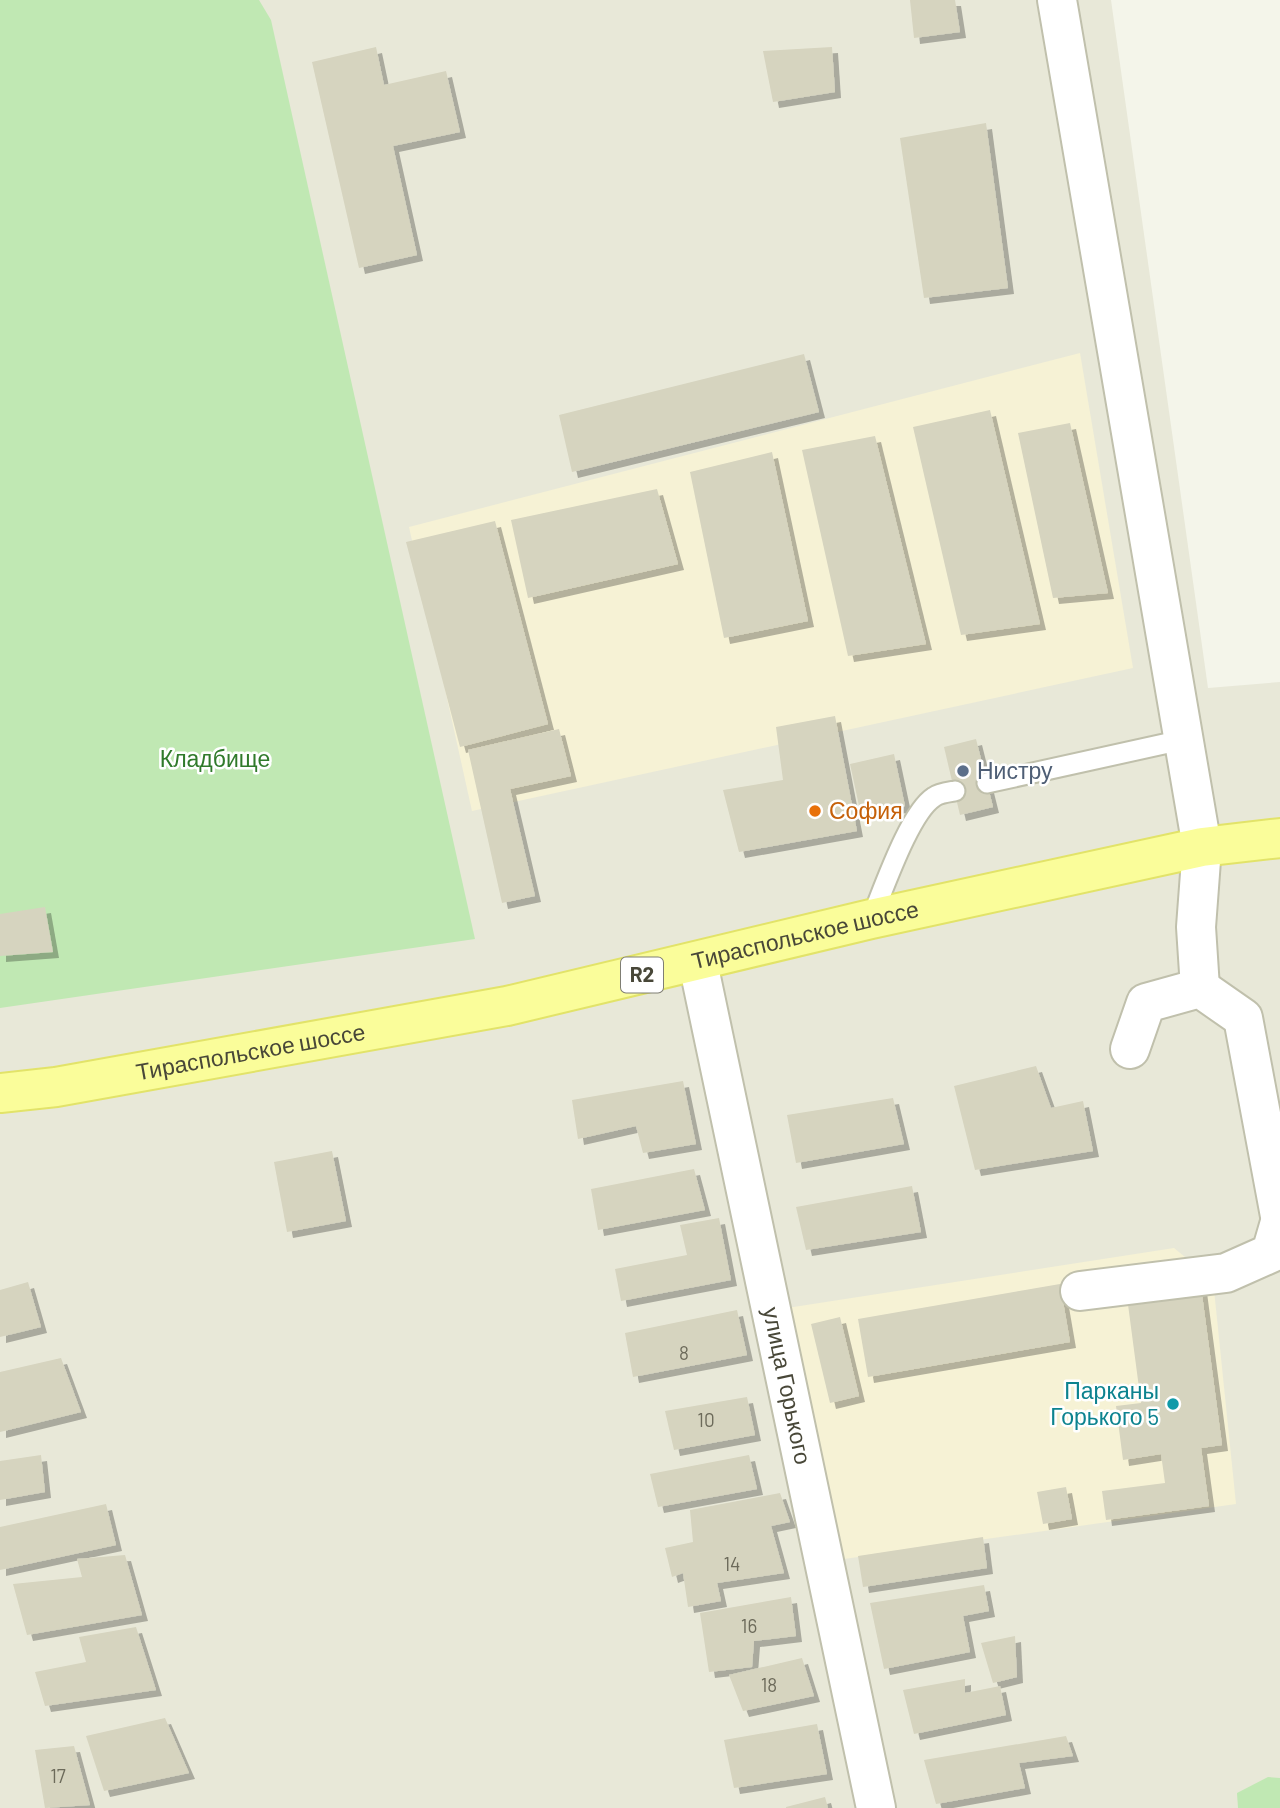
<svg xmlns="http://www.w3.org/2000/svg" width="1280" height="1808" font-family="Barlow,sans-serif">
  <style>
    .residential { fill: #e8e8d8 }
    .commercial { fill: #f6f2d5 }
    .green { fill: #c0e8b3 }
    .building { fill: #d6d4bf; filter: url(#shadow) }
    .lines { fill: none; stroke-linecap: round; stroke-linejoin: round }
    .service-casing { stroke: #c0c0ac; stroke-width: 23 }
    .minor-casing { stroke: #c0c0ac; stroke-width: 42 }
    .primary-casing { stroke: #e2e369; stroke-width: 42 }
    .service { stroke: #fff; stroke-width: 19 }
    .minor { stroke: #fff; stroke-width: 38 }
    .primary { stroke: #fafd9a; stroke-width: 38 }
    .service-dot { fill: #5c6f8a; stroke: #fff; stroke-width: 2.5 }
    .food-dot { fill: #e8710a; stroke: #fff; stroke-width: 2.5 }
    .culture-dot { fill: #0f9aa8; stroke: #fff; stroke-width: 2.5 }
    .labels { text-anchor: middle; stroke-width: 5; stroke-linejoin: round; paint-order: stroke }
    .number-label { font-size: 19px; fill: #6c6a5a }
    .shield { fill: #fff; stroke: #7f7e74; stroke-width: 2 }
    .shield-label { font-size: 21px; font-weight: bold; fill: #484738 }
    .park-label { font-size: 23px; fill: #307a2b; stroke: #fff }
    .service-label { font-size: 23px; fill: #4e5e75; stroke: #fff; text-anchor: start }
    .food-label { font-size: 23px; fill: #c56008; stroke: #fff; text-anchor: start }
    .street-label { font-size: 23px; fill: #484738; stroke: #fff }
    .culture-label { font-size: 23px; fill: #0d838f; stroke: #fff; text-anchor: end }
  </style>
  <defs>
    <filter id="shadow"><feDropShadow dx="6" dy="6" stdDeviation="0" flood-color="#0004"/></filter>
  </defs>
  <rect width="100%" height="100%" fill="#f4f5ea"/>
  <path class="residential" d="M 0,0 L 1111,0 L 1208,688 L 1280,682 L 1280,1808 L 0,1808 Z"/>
  <g class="commercial">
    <path d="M 1080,353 L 1133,668 L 472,811 L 409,527 Z"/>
    <path d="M 1174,1248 L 1213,1280 L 1236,1504 L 837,1560 L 787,1308 Z"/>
  </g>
  <g class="green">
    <path d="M 0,0 L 259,0 L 271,20 L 475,939 L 0,1008 Z"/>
    <path d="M 1268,1777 L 1280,1778 L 1280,1808 L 1238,1808 L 1237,1793 Z"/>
  </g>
  <g class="building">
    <path d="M 910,0 L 955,0 L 960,32 L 914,38 Z"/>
    <path d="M 376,47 L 384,85 L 446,71 L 460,132 L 393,146 L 417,255 L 359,268 L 312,62 Z"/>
    <path d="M 832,47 L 835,92 L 773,102 L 763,51 Z"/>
    <path d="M 986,123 L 1008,288 L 924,298 L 900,138 Z"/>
    <path d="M 804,354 L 819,412 L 572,472 L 559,415 Z"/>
    <path d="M 990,410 L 1040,624 L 961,635 L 913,427 Z"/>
    <path d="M 1070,423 L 1108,593 L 1053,598 L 1018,433 Z"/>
    <path d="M 875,436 L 926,644 L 848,656 L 802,450 Z"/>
    <path d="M 772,452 L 808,621 L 724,638 L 690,472 Z"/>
    <path d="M 657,489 L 678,564 L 528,598 L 511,520 Z"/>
    <path d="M 495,521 L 548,724 L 460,747 L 406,542 Z"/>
    <path d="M 835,716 L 857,831 L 739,852 L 723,790 L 783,780 L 776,727 Z"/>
    <path d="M 559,729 L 571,776 L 510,789 L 535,896 L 502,903 L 468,750 Z"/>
    <path d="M 976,739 L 993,807 L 960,815 L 944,747 Z"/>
    <path d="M 894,754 L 905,806 L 861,815 L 850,764 Z"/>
    <path d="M 45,907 L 53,952 L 0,956 L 0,914 Z"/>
    <path d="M 1036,1066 L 1051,1108 L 1083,1101 L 1093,1151 L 975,1170 L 954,1086 Z"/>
    <path d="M 683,1081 L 696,1144 L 643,1153 L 636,1126 L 578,1139 L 572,1100 Z"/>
    <path d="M 893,1098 L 904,1144 L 796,1163 L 787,1115 Z"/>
    <path d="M 332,1151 L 346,1221 L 287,1232 L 274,1162 Z"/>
    <path d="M 694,1169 L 705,1210 L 598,1230 L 591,1189 Z"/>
    <path d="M 912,1186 L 921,1232 L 806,1250 L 796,1207 Z"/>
    <path d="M 719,1218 L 731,1280 L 621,1301 L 615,1269 L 687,1255 L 680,1225 Z"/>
    <path d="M 28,1282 L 41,1327 L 0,1337 L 0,1290 Z"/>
    <path d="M 1060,1284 L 1070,1342 L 868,1377 L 858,1319 Z"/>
    <path d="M 1201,1287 L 1222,1445 L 1201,1448 L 1209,1506 L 1106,1520 L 1102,1491 L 1165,1483 L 1161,1454 L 1123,1460 L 1116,1406 L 1141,1403 L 1127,1297 Z"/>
    <path d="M 737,1310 L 747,1355 L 633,1377 L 625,1333 Z"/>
    <path d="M 840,1317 L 859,1396 L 830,1403 L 811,1324 Z"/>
    <path d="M 61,1358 L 81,1412 L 0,1432 L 0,1372 Z"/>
    <path d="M 747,1397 L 755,1435 L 674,1450 L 665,1411 Z"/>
    <path d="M 41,1455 L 45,1492 L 0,1500 L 0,1461 Z"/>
    <path d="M 749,1455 L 757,1489 L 658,1507 L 650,1474 Z"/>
    <path d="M 1066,1487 L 1072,1519 L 1043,1524 L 1037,1492 Z"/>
    <path d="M 780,1493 L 790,1522 L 771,1526 L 784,1573 L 717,1583 L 721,1601 L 688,1607 L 683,1573 L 672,1577 L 665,1548 L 693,1542 L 690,1510 Z"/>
    <path d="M 106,1504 L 116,1545 L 0,1570 L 0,1527 Z"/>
    <path d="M 983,1537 L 987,1568 L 863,1587 L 858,1556 Z"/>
    <path d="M 125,1555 L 142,1615 L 27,1635 L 13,1584 L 82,1577 L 77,1559 Z"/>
    <path d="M 984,1585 L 989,1611 L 963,1616 L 970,1652 L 884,1669 L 870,1603 Z"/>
    <path d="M 791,1597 L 796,1636 L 754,1641 L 752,1667 L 709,1672 L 700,1613 Z"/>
    <path d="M 136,1627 L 156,1690 L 45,1706 L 35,1672 L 86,1662 L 79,1637 Z"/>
    <path d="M 1015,1636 L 1017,1677 L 993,1683 L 981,1643 Z"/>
    <path d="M 802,1658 L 814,1696 L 743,1711 L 729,1675 Z"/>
    <path d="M 965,1679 L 965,1693 L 1000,1686 L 1006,1715 L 914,1734 L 903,1690 Z"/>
    <path d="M 165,1718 L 189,1773 L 104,1791 L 86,1736 Z"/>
    <path d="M 817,1724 L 827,1774 L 734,1788 L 724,1740 Z"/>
    <path d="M 1066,1736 L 1073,1756 L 1019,1763 L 1025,1788 L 936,1804 L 924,1760 Z"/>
    <path d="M 74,1746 L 90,1805 L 45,1808 L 35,1750 Z"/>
    <path d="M 825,1797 L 828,1808 L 786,1808 L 786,1807 Z"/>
  </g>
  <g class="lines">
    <g class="service-casing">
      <g id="service">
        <path d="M 987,783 L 1182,740"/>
        <path d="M 871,919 C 883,891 909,813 934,797 C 939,793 949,792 955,791"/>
      </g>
    </g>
    <g class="minor-casing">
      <g id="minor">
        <path d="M 1057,0 L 1202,847 L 1196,927 L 1200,988"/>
        <path id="s1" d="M 698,963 L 876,1808"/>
        <path d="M 1130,1049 L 1146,1003 L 1200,988 L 1243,1018 L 1280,1216"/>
        <path d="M 1080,1291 L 1226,1273 L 1271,1253 L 1280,1222"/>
      </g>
    </g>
    <g class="primary-casing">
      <g id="primary">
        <path id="s2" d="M 0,1093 L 56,1087 L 507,1006 L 871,919 L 1202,847 L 1280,838"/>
      </g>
    </g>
    <use href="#service" class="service"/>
    <use href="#minor" class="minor"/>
    <use href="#primary" class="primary"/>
  </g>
  <circle class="service-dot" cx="963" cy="771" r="7"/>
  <circle class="food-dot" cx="815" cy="811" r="7"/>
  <circle class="culture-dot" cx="1173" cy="1404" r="7"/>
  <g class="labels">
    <g class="number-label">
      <text x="684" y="1360">8</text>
      <text x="706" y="1427">10</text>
      <text x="732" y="1571">14</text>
      <text x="749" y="1633">16</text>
      <text x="769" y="1692">18</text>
      <text x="58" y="1783">17</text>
    </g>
    <rect class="shield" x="621" y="957.5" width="42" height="35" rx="5"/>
    <g class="shield-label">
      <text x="642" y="982">R2</text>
    </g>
    <g class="park-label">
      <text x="215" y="767">Кладбище</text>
    </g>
    <g class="service-label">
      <text x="977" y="779">Нистру</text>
    </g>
    <g class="food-label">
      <text x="829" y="819">София</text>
    </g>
    <g class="street-label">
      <text dy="8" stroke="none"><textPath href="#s2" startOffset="821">Тираспольское шоссе</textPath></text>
      <text dy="8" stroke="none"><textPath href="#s2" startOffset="254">Тираспольское шоссе</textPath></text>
      <text dy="8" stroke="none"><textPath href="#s1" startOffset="432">улица Горького</textPath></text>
    </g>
    <g class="culture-label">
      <text x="1159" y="1399">Парканы<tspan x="1159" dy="26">Горького 5</tspan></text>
    </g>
  </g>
</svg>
